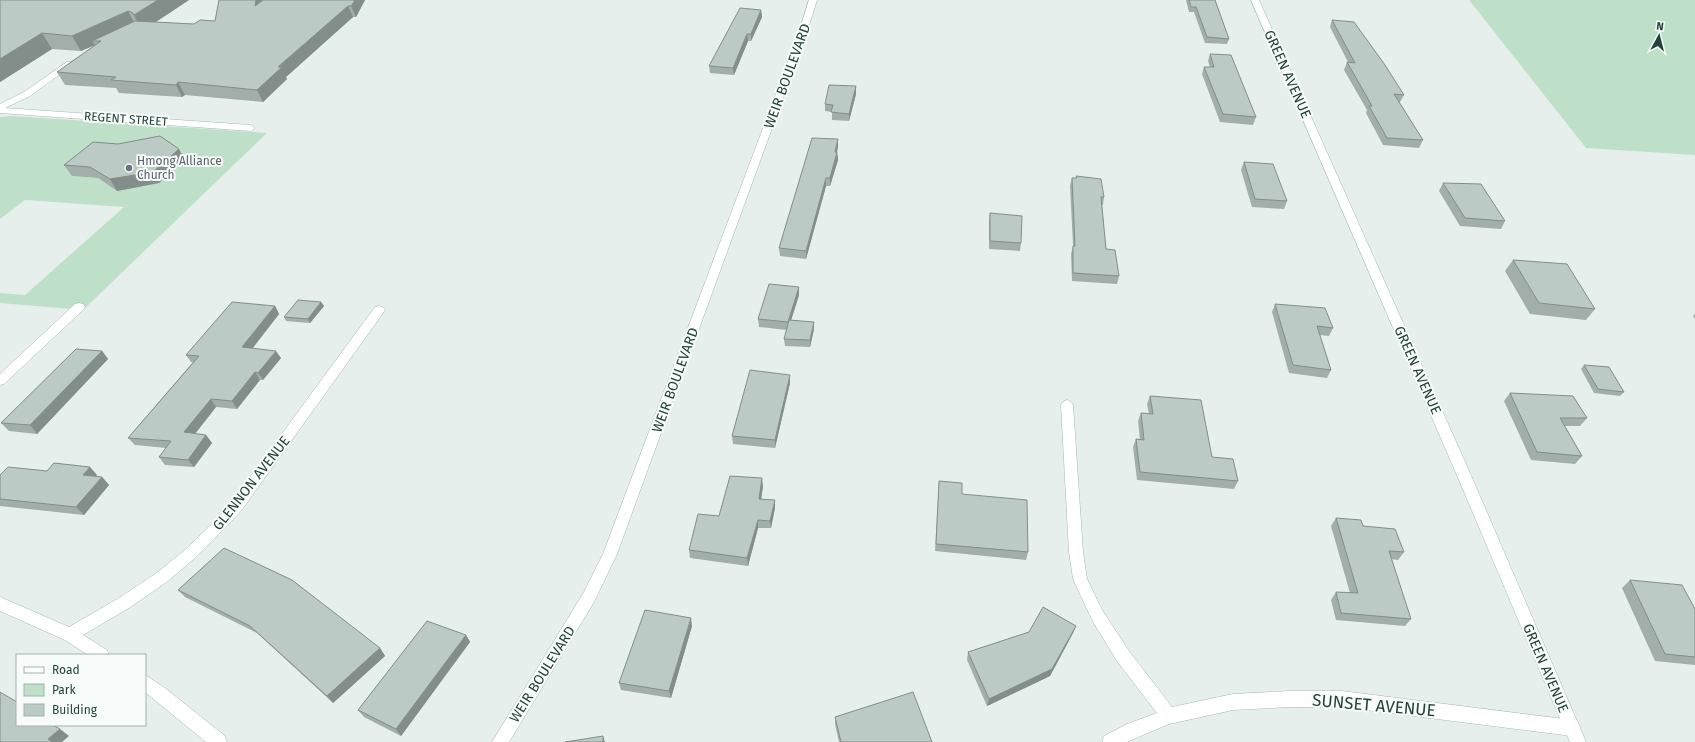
<svg xmlns="http://www.w3.org/2000/svg" width="1695" height="742" font-family="'Fira Sans',sans-serif">
  <style>
    .green { fill: #bfe0c8; fill-rule: evenodd }
    .lines { fill: none; stroke-linecap: round; stroke-linejoin: round }
    .street-casing { stroke: #a8b8b2; stroke-width: 1 }
    .secondary-casing { stroke: #a4bbb3; stroke-width: 1 }
    .street { fill: #fff; fill-rule: evenodd }
    .secondary { fill: #fff; fill-rule: evenodd }
    .wall { fill: #a1aea9 }
    .shaded-wall { fill: #838d89 }
    .building { fill: #bbcac4; stroke: #838d89 }
    .worship-dot { fill: #6b7280; stroke: #f7fbf9; stroke-width: 1.5 }
    .labels { text-anchor: middle; stroke-width: 4; stroke-linejoin: round; paint-order: stroke }
    .far-street-label { font-size: 12px; fill: #24423a; stroke: #f7fbf9 }
    .far-worship-label { font-size: 12px; fill: #5b616d; stroke: #f7fbf9; text-anchor: start }
    .street-label { font-size: 14px; fill: #24423a; stroke: #f7fbf9 }
    .near-street-label { font-size: 17px; fill: #24423a; stroke: #f7fbf9 }
  </style>
  <rect width="100%" height="100%" fill="#e6efeb"/>
  <g class="green">
    <path d="M 1469,0 L 1695,0 L 1695,155 L 1586,148 Z"/>
    <path d="M 12,116 L 267,133 L 83,310 L 0,303 L 0,293 L 25,295 L 124,207 L 25,200 L 0,219 L 0,117 ZM 185,160 L 159,183 L 117,191 L 98,178 L 72,176 Z"/>
  </g>
  <g class="lines">
    <g class="street-casing">
      <g id="street">
        <path d="M 809,0 L 817,0 L 806,35 L 617,554 L 594,602 L 509,742 L 492,742 L 584,592 L 603,554 L 798,35 Z"/>
        <path d="M 67,62 L 73,62 L 74,64 L 30,96 L 5,108 L 251,125 L 255,128 L 251,131 L 0,113 L 0,104 L 24,92 Z"/>
        <path d="M 79,303 L 83,304 L 85,307 L 83,310 L 4,384 L 0,385 L 0,374 L 75,304 Z"/>
        <path d="M 379,306 L 383,307 L 385,310 L 383,313 L 241,511 L 226,527 L 196,557 L 168,581 L 129,608 L 83,635 L 107,650 L 109,655 L 88,655 L 65,640 L 0,611 L 0,597 L 69,627 L 119,598 L 158,572 L 186,549 L 217,519 L 231,503 L 375,307 Z"/>
        <path d="M 1067,400 L 1071,402 L 1073,405 L 1083,552 L 1087,579 L 1102,610 L 1129,651 L 1172,707 L 1233,694 L 1290,691 L 1342,691 L 1572,720 L 1578,722 L 1580,728 L 1578,734 L 1572,736 L 1342,707 L 1290,707 L 1233,710 L 1169,724 L 1127,742 L 1102,742 L 1104,736 L 1127,724 L 1157,713 L 1117,661 L 1092,620 L 1073,579 L 1069,552 L 1061,405 L 1063,402 Z"/>
        <path d="M 145,675 L 165,688 L 225,736 L 227,742 L 206,742 L 145,692 Z"/>
      </g>
    </g>
    <g class="secondary-casing">
      <path id="secondary" d="M 1251,0 L 1259,0 L 1470,473 L 1586,742 L 1570,742 L 1456,473 Z"/>
    </g>
    <use href="#street" class="street"/>
    <use href="#secondary" class="secondary"/>
  </g>
  <g class="wall">
    <path d="M 0,0 L 189,0 L 156,22 L 194,24 L 215,21 L 219,0 L 262,0 L 262,1 L 365,0 L 356,17 L 353,17 L 286,77 L 287,79 L 263,102 L 185,95 L 182,97 L 119,93 L 116,88 L 65,85 L 57,72 L 95,45 L 81,51 L 52,49 L 0,82 Z"/>
    <path d="M 1186,0 L 1215,0 L 1229,39 L 1227,44 L 1205,43 L 1194,12 L 1189,12 Z"/>
    <path d="M 761,10 L 762,17 L 751,41 L 748,41 L 734,75 L 710,73 L 709,66 Z"/>
    <path d="M 1332,20 L 1404,95 L 1400,102 L 1399,102 L 1423,140 L 1419,148 L 1383,145 L 1366,113 L 1367,110 L 1344,70 L 1347,62 L 1348,62 L 1330,27 Z"/>
    <path d="M 1210,54 L 1256,117 L 1253,125 L 1220,122 L 1202,74 L 1204,67 L 1210,67 L 1208,61 Z"/>
    <path d="M 856,94 L 849,121 L 832,120 L 832,112 L 825,111 L 825,104 Z"/>
    <path d="M 838,139 L 838,147 L 837,152 L 838,160 L 830,186 L 826,186 L 806,259 L 780,256 L 779,248 Z"/>
    <path d="M 185,160 L 159,183 L 117,191 L 98,178 L 72,176 L 64,165 Z"/>
    <path d="M 1244,162 L 1287,201 L 1284,209 L 1252,207 L 1241,170 Z"/>
    <path d="M 1076,176 L 1104,197 L 1103,205 L 1102,205 L 1106,249 L 1119,276 L 1117,284 L 1072,281 L 1071,254 L 1073,246 L 1070,186 L 1072,178 L 1076,178 Z"/>
    <path d="M 1443,183 L 1505,221 L 1501,229 L 1460,226 L 1439,191 Z"/>
    <path d="M 990,213 L 1021,243 L 1020,251 L 989,249 L 989,221 Z"/>
    <path d="M 1513,260 L 1595,309 L 1586,320 L 1530,314 L 1505,271 Z"/>
    <path d="M 799,287 L 799,295 L 791,320 L 814,322 L 814,329 L 810,347 L 785,346 L 784,339 L 787,330 L 759,327 L 758,319 Z"/>
    <path d="M 321,302 L 324,306 L 310,323 L 286,321 L 284,317 Z"/>
    <path d="M 1275,304 L 1333,328 L 1329,336 L 1320,335 L 1331,370 L 1327,378 L 1289,373 L 1272,312 Z"/>
    <path d="M 275,306 L 279,314 L 253,348 L 281,358 L 263,380 L 260,380 L 237,409 L 216,407 L 195,434 L 206,435 L 212,443 L 194,467 L 165,465 L 159,457 L 166,448 L 135,445 L 128,438 L 193,362 L 191,362 L 186,355 Z"/>
    <path d="M 1695,314 L 1695,319 L 1693,316 Z"/>
    <path d="M 102,351 L 108,359 L 37,434 L 9,431 L 1,423 Z"/>
    <path d="M 1584,365 L 1624,392 L 1620,396 L 1594,393 L 1581,369 Z"/>
    <path d="M 790,383 L 775,448 L 733,444 L 732,436 Z"/>
    <path d="M 1510,393 L 1587,418 L 1580,426 L 1565,426 L 1582,456 L 1575,464 L 1531,460 L 1504,401 Z"/>
    <path d="M 1150,396 L 1212,457 L 1238,481 L 1234,489 L 1137,480 L 1133,447 L 1136,439 L 1140,440 L 1138,421 L 1141,413 L 1149,414 L 1147,404 Z"/>
    <path d="M 47,471 L 97,475 L 96,476 L 102,477 L 109,485 L 84,515 L 0,506 L 0,475 Z"/>
    <path d="M 939,481 L 962,494 L 1028,552 L 1026,560 L 935,551 Z"/>
    <path d="M 763,486 L 761,499 L 775,500 L 775,508 L 771,528 L 758,528 L 748,566 L 690,558 L 689,550 L 719,516 Z"/>
    <path d="M 1336,518 L 1363,526 L 1404,552 L 1398,560 L 1391,559 L 1411,619 L 1405,626 L 1336,620 L 1331,600 L 1336,592 L 1350,593 L 1331,526 Z"/>
    <path d="M 1630,580 L 1695,609 L 1695,665 L 1655,661 L 1622,588 Z"/>
    <path d="M 178,590 L 380,648 L 385,656 L 333,703 L 257,633 L 185,597 Z"/>
    <path d="M 692,626 L 671,698 L 621,690 L 619,683 Z"/>
    <path d="M 1076,626 L 1073,633 L 1050,676 L 987,706 L 967,660 L 968,652 Z"/>
    <path d="M 466,635 L 470,642 L 401,736 L 364,717 L 358,710 Z"/>
    <path d="M 835,717 L 932,742 L 839,742 L 835,724 Z"/>
  </g>
  <g class="shaded-wall">
    <path d="M 158,0 L 189,0 L 142,31 L 134,15 Z"/>
    <path d="M 256,0 L 262,0 L 260,18 L 255,6 Z"/>
    <path d="M 355,0 L 365,0 L 356,17 L 351,6 Z"/>
    <path d="M 348,6 L 353,17 L 286,77 L 287,79 L 263,102 L 257,90 L 278,67 Z"/>
    <path d="M 761,10 L 762,17 L 751,41 L 751,34 Z"/>
    <path d="M 128,11 L 136,27 L 101,41 L 92,41 L 95,45 L 81,51 L 72,36 Z"/>
    <path d="M 42,33 L 52,49 L 0,82 L 0,59 Z"/>
    <path d="M 747,34 L 748,41 L 734,75 L 733,68 Z"/>
    <path d="M 178,82 L 185,95 L 182,97 L 176,85 Z"/>
    <path d="M 856,86 L 856,94 L 849,121 L 849,114 Z"/>
    <path d="M 838,139 L 838,147 L 835,159 L 835,152 Z"/>
    <path d="M 179,149 L 185,160 L 159,183 L 117,191 L 110,179 Z"/>
    <path d="M 837,152 L 838,160 L 830,186 L 830,178 Z"/>
    <path d="M 826,178 L 826,186 L 806,259 L 806,251 Z"/>
    <path d="M 799,287 L 799,295 L 788,330 L 788,322 Z"/>
    <path d="M 321,302 L 324,306 L 310,323 L 308,319 Z"/>
    <path d="M 275,306 L 279,314 L 247,355 L 242,347 Z"/>
    <path d="M 814,322 L 814,329 L 810,347 L 810,340 Z"/>
    <path d="M 102,351 L 108,359 L 37,434 L 30,425 Z"/>
    <path d="M 276,351 L 281,358 L 263,380 L 258,373 Z"/>
    <path d="M 255,372 L 260,380 L 237,409 L 232,401 Z"/>
    <path d="M 790,375 L 790,383 L 775,448 L 775,440 Z"/>
    <path d="M 211,399 L 216,407 L 190,440 L 184,432 Z"/>
    <path d="M 206,435 L 212,443 L 194,467 L 188,460 Z"/>
    <path d="M 90,467 L 97,475 L 90,483 L 83,475 Z"/>
    <path d="M 102,477 L 109,485 L 84,515 L 76,507 Z"/>
    <path d="M 762,478 L 763,486 L 760,507 L 759,499 Z"/>
    <path d="M 775,500 L 775,508 L 771,528 L 770,521 Z"/>
    <path d="M 758,520 L 758,528 L 748,566 L 747,558 Z"/>
    <path d="M 691,618 L 692,626 L 671,698 L 669,691 Z"/>
    <path d="M 1076,626 L 1073,633 L 1050,676 L 987,706 L 989,699 Z"/>
    <path d="M 466,635 L 470,642 L 401,736 L 396,729 Z"/>
    <path d="M 380,648 L 385,656 L 333,703 L 327,696 Z"/>
    <path d="M 60,729 L 69,736 L 62,742 L 52,742 L 48,739 Z"/>
    <path d="M 603,736 L 605,742 L 603,742 Z"/>
  </g>
  <g class="building">
    <path d="M 0,0 L 158,0 L 134,15 L 133,13 L 128,11 L 72,36 L 42,33 L 0,59 Z"/>
    <path d="M 219,0 L 256,0 L 255,6 L 263,0 L 355,0 L 351,6 L 348,6 L 278,67 L 282,67 L 257,90 L 178,82 L 176,85 L 111,80 L 116,77 L 57,72 L 101,41 L 92,41 L 135,21 L 194,24 L 200,20 L 215,21 Z"/>
    <path d="M 1189,0 L 1215,0 L 1229,39 L 1207,37 L 1196,7 L 1191,7 Z"/>
    <path d="M 740,8 L 761,10 L 751,34 L 747,34 L 733,68 L 709,66 Z"/>
    <path d="M 1332,20 L 1354,22 L 1385,65 L 1404,95 L 1394,94 L 1423,140 L 1387,138 L 1369,106 L 1372,106 L 1347,62 L 1355,63 Z"/>
    <path d="M 1210,54 L 1231,55 L 1256,117 L 1223,114 L 1204,67 L 1214,67 Z"/>
    <path d="M 829,85 L 856,86 L 849,114 L 831,112 L 833,105 L 825,104 Z"/>
    <path d="M 160,136 L 179,149 L 153,172 L 110,179 L 90,167 L 64,165 L 93,142 L 118,144 Z"/>
    <path d="M 812,138 L 838,139 L 835,152 L 837,152 L 830,178 L 826,178 L 806,251 L 779,248 Z"/>
    <path d="M 1244,162 L 1273,164 L 1287,201 L 1255,199 Z"/>
    <path d="M 1076,176 L 1101,179 L 1104,197 L 1101,197 L 1106,249 L 1115,250 L 1119,276 L 1073,273 L 1073,246 L 1075,246 L 1072,178 L 1077,178 Z"/>
    <path d="M 1443,183 L 1481,184 L 1505,221 L 1465,218 Z"/>
    <path d="M 990,213 L 1022,216 L 1021,243 L 990,241 Z"/>
    <path d="M 1513,260 L 1567,264 L 1595,309 L 1539,303 Z"/>
    <path d="M 769,284 L 799,287 L 788,322 L 758,319 Z"/>
    <path d="M 298,300 L 321,302 L 308,319 L 284,317 Z"/>
    <path d="M 232,302 L 275,306 L 242,347 L 276,351 L 258,373 L 255,372 L 232,401 L 211,399 L 184,432 L 206,435 L 188,460 L 159,457 L 171,441 L 128,438 L 199,356 L 186,355 Z"/>
    <path d="M 1275,304 L 1325,308 L 1333,328 L 1317,326 L 1331,370 L 1293,365 Z"/>
    <path d="M 789,320 L 814,322 L 810,340 L 784,339 Z"/>
    <path d="M 76,349 L 102,351 L 30,425 L 1,423 Z"/>
    <path d="M 1584,365 L 1609,367 L 1624,392 L 1598,389 Z"/>
    <path d="M 750,370 L 790,375 L 775,440 L 732,436 Z"/>
    <path d="M 1510,393 L 1573,396 L 1587,418 L 1560,418 L 1582,456 L 1537,452 Z"/>
    <path d="M 1150,396 L 1201,400 L 1212,457 L 1233,459 L 1238,481 L 1140,472 L 1136,439 L 1144,440 L 1141,413 L 1153,414 Z"/>
    <path d="M 54,463 L 90,467 L 83,475 L 102,477 L 76,507 L 0,499 L 0,475 L 8,467 L 47,471 Z"/>
    <path d="M 730,476 L 762,478 L 759,499 L 775,500 L 770,521 L 758,520 L 747,558 L 689,550 L 698,514 L 719,516 Z"/>
    <path d="M 939,481 L 962,483 L 962,494 L 1027,500 L 1028,552 L 936,544 Z"/>
    <path d="M 1336,518 L 1361,520 L 1363,526 L 1395,529 L 1404,552 L 1389,551 L 1411,619 L 1341,613 L 1336,592 L 1358,593 Z"/>
    <path d="M 224,548 L 292,580 L 380,648 L 327,696 L 250,626 L 178,590 Z"/>
    <path d="M 1630,580 L 1682,585 L 1695,609 L 1695,657 L 1665,654 Z"/>
    <path d="M 1043,607 L 1076,626 L 1052,669 L 989,699 L 968,652 L 1029,632 Z"/>
    <path d="M 645,610 L 691,618 L 669,691 L 619,683 Z"/>
    <path d="M 427,621 L 466,635 L 396,729 L 358,710 Z"/>
    <path d="M 0,692 L 17,702 L 17,725 L 53,725 L 60,729 L 48,739 L 52,742 L 0,742 Z"/>
    <path d="M 913,692 L 932,742 L 841,742 L 835,717 Z"/>
    <path d="M 603,736 L 603,742 L 565,742 Z"/>
  </g>
  <circle class="worship-dot" cx="129" cy="168" r="4"/>
  <g class="labels">
    <g class="far-street-label">
      <text transform="translate(126 119) rotate(4)" y="4">REGENT STREET</text>
    </g>
    <g class="far-worship-label">
      <text x="137" y="165">Hmong Alliance<tspan x="137" dy="14">Church</tspan></text>
    </g>
    <g class="street-label">
      <text transform="translate(1288 74) rotate(66)" y="5">GREEN AVENUE</text>
      <text transform="translate(787 76) rotate(-70)" y="5">WEIR BOULEVARD</text>
      <text transform="translate(1418 370) rotate(66)" y="5">GREEN AVENUE</text>
      <text transform="translate(675 380) rotate(-70)" y="5">WEIR BOULEVARD</text>
      <text transform="translate(251 483) rotate(-52)" y="5">GLENNON AVENUE</text>
      <text transform="translate(1546 668) rotate(67)" y="5">GREEN AVENUE</text>
      <text transform="translate(542 674) rotate(-58)" y="5">WEIR BOULEVARD</text>
    </g>
    <g class="near-street-label">
      <text transform="translate(1374 705) rotate(5)" y="6">SUNSET AVENUE</text>
    </g>
  </g>
  <rect x="16" y="654" width="130" height="72" fill="#f7fbf9" stroke="#a3b1ad"/>
  <rect x="24" y="667" width="20" height="6" fill="#ffffff" stroke="#a3b1ad"/>
  <text x="52" y="674" font-size="12" fill="#24423a">Road</text>
  <rect x="24" y="684" width="20" height="12" fill="#bfe0c8" stroke="#a3b1ad"/>
  <text x="52" y="694" font-size="12" fill="#24423a">Park</text>
  <rect x="24" y="704" width="20" height="12" fill="#bbcac4" stroke="#a3b1ad"/>
  <text x="52" y="714" font-size="12" fill="#24423a">Building</text>
  <g transform="translate(1659 36) rotate(7)" stroke="#f7fbf9" stroke-width="3" paint-order="stroke">
  <path d="M0-3L7 15L0 10L-7 15Z" fill="#24423a"/>
  <text y="-6" font-size="11" font-weight="bold" text-anchor="middle" fill="#24423a">N</text>
  </g>
</svg>
